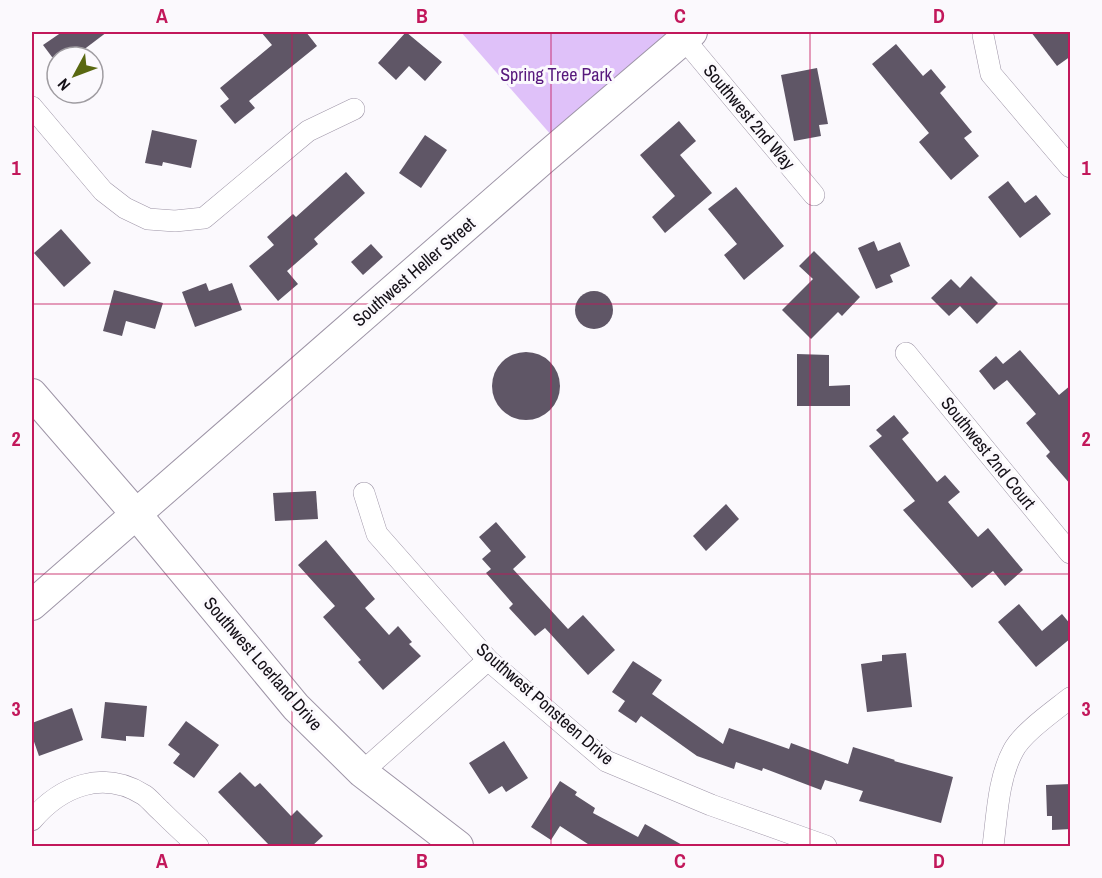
<svg xmlns="http://www.w3.org/2000/svg" width="1102" height="878" font-family="'Archivo Narrow',sans-serif">
  <style>
    .green { fill: #dfc1f9 }
    .building { fill: #5f5666 }
    .lines { fill: none; stroke-linecap: round; stroke-linejoin: round }
    .street-casing { stroke: #9e95a7; stroke-width: 22 }
    .secondary-casing { stroke: #9e95a7; stroke-width: 32 }
    .street { stroke: #fff; stroke-width: 21 }
    .secondary { stroke: #fff; stroke-width: 30 }
    .grid { fill: none; stroke: #c2185b; stroke-width: 1.5; stroke-opacity: 0.55 }
    .labels { text-anchor: middle; stroke-width: 6; stroke-linejoin: round; paint-order: stroke }
    .park-label { font-size: 18px; fill: #57187d; stroke: #fbf9fd }
    .street-label { font-size: 18px; fill: #151118; stroke: #fbf9fd }
    .neatline { fill: none; stroke: #c2185b; stroke-width: 2 }
    .grid-label { font-size: 20px; text-anchor: middle; font-weight: bold; fill: #c2185b }
  </style>
  <rect width="100%" height="100%" fill="#fbf9fd"/>
  <path class="green" d="M 461,32 L 672,32 L 552,136 Z"/>
  <g class="building">
    <path d="M 62,32 L 107,32 L 74,57 L 52,57 L 43,45 Z"/>
    <path d="M 261,32 L 306,32 L 317,46 L 249,101 L 255,108 L 235,124 L 220,106 L 229,99 L 220,88 L 272,45 Z"/>
    <path d="M 406,32 L 442,62 L 425,81 L 409,66 L 396,80 L 378,63 Z"/>
    <path d="M 1031,32 L 1071,32 L 1071,56 L 1057,66 Z"/>
    <path d="M 896,44 L 923,76 L 931,69 L 946,87 L 940,93 L 972,132 L 964,138 L 979,156 L 951,180 L 919,142 L 929,133 L 872,64 Z"/>
    <path d="M 817,68 L 828,124 L 819,125 L 821,136 L 794,141 L 781,75 Z"/>
    <path d="M 679,121 L 696,141 L 680,155 L 712,193 L 665,233 L 652,217 L 675,196 L 640,155 Z"/>
    <path d="M 152,130 L 197,140 L 191,168 L 163,162 L 162,166 L 145,163 Z"/>
    <path d="M 425,135 L 447,150 L 421,188 L 399,173 Z"/>
    <path d="M 346,172 L 365,193 L 314,239 L 318,244 L 287,271 L 298,284 L 278,301 L 249,266 L 274,245 L 267,237 L 293,214 L 296,217 Z"/>
    <path d="M 1008,181 L 1025,203 L 1036,195 L 1051,214 L 1020,238 L 988,197 Z"/>
    <path d="M 736,187 L 784,246 L 744,280 L 724,255 L 737,244 L 708,209 Z"/>
    <path d="M 61,229 L 91,263 L 64,287 L 34,253 Z"/>
    <path d="M 874,241 L 878,251 L 900,242 L 910,266 L 890,275 L 893,282 L 876,289 L 858,248 Z"/>
    <path d="M 371,244 L 383,257 L 363,275 L 351,262 Z"/>
    <path d="M 814,251 L 860,297 L 842,316 L 838,312 L 811,339 L 782,310 L 813,279 L 799,266 Z"/>
    <path d="M 971,276 L 998,303 L 977,324 L 960,306 L 949,316 L 931,298 L 951,279 L 960,288 Z"/>
    <path d="M 206,283 L 209,291 L 232,283 L 242,310 L 195,327 L 182,292 Z"/>
    <path d="M 114,290 L 163,303 L 155,329 L 126,321 L 122,336 L 103,331 Z"/>
    <circle cx="594" cy="310" r="19"/>
    <path d="M 1020,350 L 1059,395 L 1071,385 L 1071,485 L 1046,456 L 1050,452 L 1026,423 L 1036,414 L 1007,380 L 994,390 L 979,371 L 996,356 L 1003,364 Z"/>
    <circle cx="526" cy="386" r="34"/>
    <path d="M 797,354 L 829,355 L 829,386 L 850,385 L 850,406 L 797,406 Z"/>
    <path d="M 894,415 L 909,433 L 902,439 L 937,482 L 945,475 L 960,492 L 948,502 L 978,537 L 988,528 L 1023,570 L 1005,586 L 993,571 L 972,588 L 903,510 L 915,501 L 869,446 L 882,436 L 876,430 Z"/>
    <path d="M 316,491 L 318,519 L 275,521 L 273,493 Z"/>
    <path d="M 726,504 L 739,519 L 706,551 L 693,536 Z"/>
    <path d="M 496,522 L 526,557 L 513,569 L 568,629 L 583,615 L 615,650 L 588,675 L 545,628 L 535,636 L 509,608 L 513,604 L 486,573 L 491,569 L 482,559 L 491,551 L 479,537 Z"/>
    <path d="M 326,540 L 375,599 L 365,608 L 389,635 L 398,626 L 412,642 L 409,644 L 421,656 L 383,690 L 358,662 L 361,660 L 323,617 L 335,606 L 298,565 Z"/>
    <path d="M 1019,604 L 1042,631 L 1062,614 L 1071,625 L 1071,638 L 1036,667 L 998,622 Z"/>
    <path d="M 906,653 L 912,707 L 867,712 L 861,664 L 882,661 L 882,655 Z"/>
    <path d="M 633,661 L 662,680 L 652,694 L 723,744 L 729,728 L 789,749 L 791,743 L 848,764 L 853,747 L 895,760 L 894,761 L 953,777 L 941,823 L 859,801 L 863,791 L 825,780 L 821,790 L 763,768 L 762,771 L 736,762 L 734,769 L 697,756 L 641,716 L 636,723 L 618,711 L 625,701 L 612,692 Z"/>
    <path d="M 105,702 L 147,706 L 144,737 L 126,736 L 126,741 L 101,738 Z"/>
    <path d="M 72,708 L 83,740 L 39,756 L 32,736 L 32,723 Z"/>
    <path d="M 186,721 L 219,745 L 194,778 L 173,763 L 180,754 L 168,745 Z"/>
    <path d="M 504,741 L 528,778 L 506,792 L 502,786 L 489,794 L 469,763 Z"/>
    <path d="M 240,772 L 255,787 L 260,783 L 291,816 L 297,810 L 323,836 L 312,846 L 270,846 L 218,792 Z"/>
    <path d="M 560,781 L 577,792 L 575,795 L 595,808 L 593,813 L 638,837 L 645,824 L 684,846 L 591,846 L 560,826 L 551,840 L 531,827 Z"/>
    <path d="M 1071,784 L 1071,829 L 1052,830 L 1052,816 L 1047,816 L 1046,785 Z"/>
  </g>
  <g class="lines">
    <g class="street-casing">
      <g id="street">
        <path d="M 983,35 L 991,74 L 1070,167"/>
        <path d="M 684,39 L 814,195"/>
        <path d="M 32,107 L 103,191 L 125,208 L 148,219 L 175,221 L 204,218 L 308,131 L 354,109"/>
        <path d="M 906,353 L 1070,553"/>
        <path d="M 364,493 L 377,534 L 488,660 L 606,761 L 711,805 L 826,846"/>
        <path d="M 362,772 L 488,660"/>
        <path d="M 32,820 C 61,786 103,769 144,795 C 150,799 155,806 161,811 C 173,823 186,835 198,846"/>
        <path d="M 993,846 C 997,816 998,779 1013,751 C 1022,733 1054,711 1070,698"/>
      </g>
    </g>
    <g class="secondary-casing">
      <g id="secondary">
        <path d="M 32,394 L 136,514 L 296,707 L 362,772 L 458,846"/>
        <path d="M 32,605 L 542,160 L 692,32"/>
      </g>
    </g>
    <use href="#street" class="street"/>
    <use href="#secondary" class="secondary"/>
  </g>
  <path class="grid" d="M 292,32 L 292,846M 551,32 L 551,846M 810,32 L 810,846M 32,304 L 1070,304M 32,574 L 1070,574"/>
  <g class="labels">
    <g class="park-label">
      <text x="556" y="81">Spring Tree Park</text>
    </g>
    <g class="street-label">
      <text transform="translate(749 117) rotate(50)" y="6">Southwest 2nd Way</text>
      <text transform="translate(414 272) rotate(-41)" y="6">Southwest Heller Street</text>
      <text transform="translate(988 453) rotate(51)" y="6">Southwest 2nd Court</text>
      <text transform="translate(263 664) rotate(49)" y="6">Southwest Loerland Drive</text>
      <text transform="translate(545 704) rotate(41)" y="6">Southwest Ponsteen Drive</text>
    </g>
  </g>
  <rect width="1102" height="878" fill="none" stroke="#fbf9fd" stroke-width="66"/>
  <g transform="translate(75 75) rotate(229)"><circle r="28" fill="#fbf9fd" stroke="#9f9ca1" stroke-width="1.5"/>
  <path d="M0-4.5L10 22L0 15L-10 22Z" fill="#596811"/>
  <text y="-9" font-size="16" font-weight="bold" text-anchor="middle" fill="#151118">N</text>
  </g>
  <rect x="33" y="33" width="1036" height="812" class="neatline"/>
  <g class="grid-label">
    <text x="162" y="23">A</text>
    <text x="422" y="23">B</text>
    <text x="680" y="23">C</text>
    <text x="939" y="23">D</text>
    <text x="16" y="175">1</text>
    <text x="1086" y="175">1</text>
    <text x="16" y="446">2</text>
    <text x="1086" y="446">2</text>
    <text x="16" y="716">3</text>
    <text x="1086" y="716">3</text>
    <text x="162" y="868">A</text>
    <text x="422" y="868">B</text>
    <text x="680" y="868">C</text>
    <text x="939" y="868">D</text>
  </g>
</svg>
